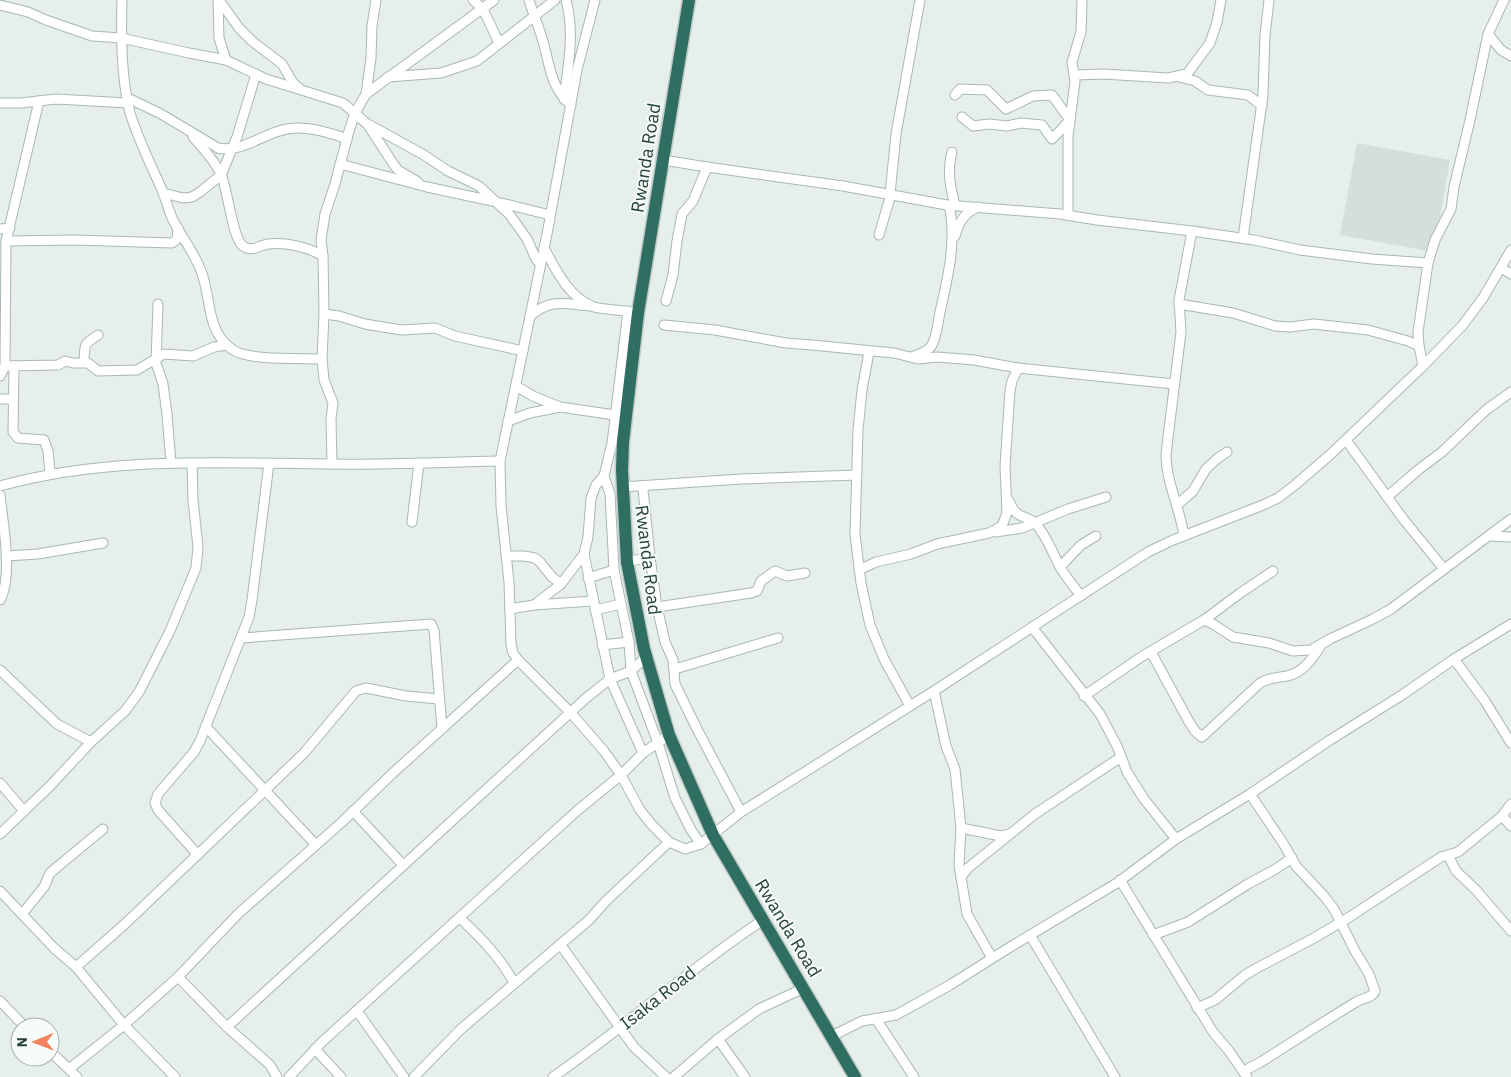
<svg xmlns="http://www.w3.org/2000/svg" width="1511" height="1077" font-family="'IBM Plex Sans',sans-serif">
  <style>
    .built { fill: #d4dfda }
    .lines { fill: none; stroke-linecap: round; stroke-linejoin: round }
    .minor-casing { stroke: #a8b8b2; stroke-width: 11 }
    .highway-casing { stroke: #c2cac8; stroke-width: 15 }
    .minor { stroke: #fff; stroke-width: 9 }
    .highway { stroke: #2f6f62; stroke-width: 12 }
    .labels { text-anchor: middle; stroke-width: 4; stroke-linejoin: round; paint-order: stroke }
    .street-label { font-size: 18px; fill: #24423a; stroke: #f7fbf9 }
  </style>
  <rect width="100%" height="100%" fill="#e6efeb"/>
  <path class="built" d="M 1357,143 L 1450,160 L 1434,252 L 1340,235 Z"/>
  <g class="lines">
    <g class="minor-casing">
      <g id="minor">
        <path d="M 122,0 C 121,37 121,76 130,113 C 138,139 151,165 162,190 C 166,200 169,212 174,222 C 183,239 195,254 201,271 C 212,298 205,331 233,350 C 250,361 301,358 322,359"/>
        <path d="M 218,0 L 219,38 L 226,60"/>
        <path d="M 219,0 L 239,28 L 252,41 L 282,64 L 293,83 L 300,89"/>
        <path d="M 473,0 L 483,9 L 499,43"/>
        <path d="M 529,0 C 533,13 538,25 542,38 C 550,63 549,86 571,105"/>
        <path d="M 595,0 L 577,70 L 547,234 L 500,461 L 501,506 L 509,582 L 511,644 L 513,653 L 518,660 L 571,713 L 604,751 L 621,775 L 640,810 L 652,825 L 669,842 L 685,849 L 701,844 L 741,812 L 934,691 L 1148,552 L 1173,540 L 1263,505 L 1278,498 L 1295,485 L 1332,453 L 1423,366 L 1462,326 L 1483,298 L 1511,250"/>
        <path d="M 0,5 L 28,12 L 46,20 L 92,36 L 121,38 L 189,53 L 226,60 L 266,79 L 343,103 L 366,123 L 424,155 L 448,171 L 479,186 L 510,215 L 527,239 L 536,259 L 540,264"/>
        <path d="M 1488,34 L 1501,50 L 1511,56"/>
        <path d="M 1075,75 L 1103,74 L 1168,78 L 1187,74 L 1210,43 L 1217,22 L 1221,0"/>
        <path d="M 388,77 L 441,73 L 477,61 L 555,0"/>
        <path d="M 1179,77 L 1195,81 L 1208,90 L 1248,95 L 1262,106"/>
        <path d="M 366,94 L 494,0"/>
        <path d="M 955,95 L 960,89 L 987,90 L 1006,109 L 1033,96 L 1052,95 L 1070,120 L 1052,139 L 1042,125 L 1021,123 L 1007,126 L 989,124 L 973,126 L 962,117"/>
        <path d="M 128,98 L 161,114 L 218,148 C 243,153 263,133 287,129 C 307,125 329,132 347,139"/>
        <path d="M 564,99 C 568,66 575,33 566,0"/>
        <path d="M 0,103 L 21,103 L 56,99 L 128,103"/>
        <path d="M 368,125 L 394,165 L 398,170 L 418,182"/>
        <path d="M 193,137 C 203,148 214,160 221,174 C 228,190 232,238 243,246 C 252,253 259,245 268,244 C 286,242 308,247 323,256"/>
        <path d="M 952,152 C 947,171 950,186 955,205"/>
        <path d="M 663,160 L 707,167"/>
        <path d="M 340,164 L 427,187 L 497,202 L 550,215"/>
        <path d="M 163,193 L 183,198 L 192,197 L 200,192 L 221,175 L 237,137 L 256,74"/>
        <path d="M 890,194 L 896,134 L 920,0"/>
        <path d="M 1068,215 L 1068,136 L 1075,82 L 1072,62 L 1081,32 L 1082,0"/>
        <path d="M 0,229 L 10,228"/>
        <path d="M 879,235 L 891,194"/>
        <path d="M 955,236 C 959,222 964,213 978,207"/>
        <path d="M 1243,238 L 1263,95 L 1265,35 L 1269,0"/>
        <path d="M 6,241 L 75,240 L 172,243 L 177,239 L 178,228"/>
        <path d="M 544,248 C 556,270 568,297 594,307 C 605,310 622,310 634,312"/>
        <path d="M 1501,268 L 1511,274"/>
        <path d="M 666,301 L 673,275 L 677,241 L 682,214 L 693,201 L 707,167 L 843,186 L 947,205 L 1060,214 L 1097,220 L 1192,231 L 1254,240 L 1300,250 L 1372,259 L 1428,263"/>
        <path d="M 158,304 L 156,363 L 163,384 L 167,414 L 171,463"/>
        <path d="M 1179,304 L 1233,313 L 1275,326 L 1290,327 L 1314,324 L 1368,330 L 1408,341 L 1419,346"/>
        <path d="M 628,311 L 612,443 L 604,476 L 596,485 L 591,498 L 588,537 L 584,554 L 610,679 L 643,753"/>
        <path d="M 324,314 L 339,316 L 365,324 L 389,328 L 402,330 L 435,328 L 455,336 L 523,351"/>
        <path d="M 530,316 C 551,298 565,304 591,306"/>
        <path d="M 664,325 L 715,330 L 786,343 L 812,345 L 894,353 L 918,359 L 937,357 L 974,360 L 1018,368 L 1174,384"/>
        <path d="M 869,352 L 862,390 L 858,430 L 855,534 L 861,583 L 870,625 L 884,659 L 910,706"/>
        <path d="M 912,357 C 919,354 928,352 932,345 C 937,335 938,322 940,312 C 948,277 957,240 949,205"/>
        <path d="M 84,362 C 85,343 83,345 98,335"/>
        <path d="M 5,366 L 58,365 L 65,361 L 73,363 L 88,363 L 98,371 L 137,370 L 164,354 L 193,356 L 214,347 L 227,345"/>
        <path d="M 14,366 L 13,432 L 18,438 L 44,440 L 48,451 L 50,473"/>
        <path d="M 1423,366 L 1419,346 L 1418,332 L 1428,263 L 1435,240 L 1451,209 L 1454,187 L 1470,120 L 1488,34 L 1504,0"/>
        <path d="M 0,376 L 5,366 L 6,241 L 39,101"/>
        <path d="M 516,386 L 533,396 L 560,407"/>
        <path d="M 0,399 L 13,399"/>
        <path d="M 508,421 L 530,413 L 560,407 L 615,415"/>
        <path d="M 1346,440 L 1404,520 L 1444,569"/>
        <path d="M 332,464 L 331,419 L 333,403 L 324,380 L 322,359 L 324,314 L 323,256 L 321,240 L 325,214 L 335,184 L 349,131 L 355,113 L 366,94 L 371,58 L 372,26 L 376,0"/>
        <path d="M 604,476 L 610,494 L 614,570 L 629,642 L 631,671 L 658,743 L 675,798 L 691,830 L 701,844"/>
        <path d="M 0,486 C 106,456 219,463 329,464 C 386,465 443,462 500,461"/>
        <path d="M 644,486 L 643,490 L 650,557 L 657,607 L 665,642 L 673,660 L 675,684 L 697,729 L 741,812"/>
        <path d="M 622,487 L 741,479 L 857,475"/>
        <path d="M 0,495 C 3,522 13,577 0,600"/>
        <path d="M 1387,497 L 1418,470 L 1442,452 L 1486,410 L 1511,392"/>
        <path d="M 1009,501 C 1017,521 1024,513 1035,523 C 1047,536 1052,552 1060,567 C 1066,577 1074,587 1081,596"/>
        <path d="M 1177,505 L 1193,491 L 1206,469 L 1218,458 L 1227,452"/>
        <path d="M 412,522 L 419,463"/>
        <path d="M 995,532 L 1022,528 L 1068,509 L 1106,497"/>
        <path d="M 1184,536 C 1180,508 1166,482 1166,454 L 1181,332 L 1179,300 L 1192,231"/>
        <path d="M 1489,536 L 1511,537"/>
        <path d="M 6,556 L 38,554 L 103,543"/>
        <path d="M 506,556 L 524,556 L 535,558 L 540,562 L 552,577 L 561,584 L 584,554"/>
        <path d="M 627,562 L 650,557"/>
        <path d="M 1060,567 L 1081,545 L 1096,536"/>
        <path d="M 859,570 L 876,562 L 911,554 L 937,544 L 989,533 L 1002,526 L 1007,513 L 1005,466 L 1010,391 L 1012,381 L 1018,368"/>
        <path d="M 588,578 L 614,570"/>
        <path d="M 534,605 L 561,584"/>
        <path d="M 657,607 L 751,593 L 757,591 L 761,581 L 775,571 L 787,576 L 805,573"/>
        <path d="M 510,609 L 534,605 L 593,601"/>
        <path d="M 595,610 L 621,604"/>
        <path d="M 1204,620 L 1213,624 L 1233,637 L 1269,643 L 1293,651 L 1311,650 L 1330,639 L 1375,618 L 1391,609 L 1511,519"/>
        <path d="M 1032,627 L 1100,714 L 1117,746 L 1127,772 L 1144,799 L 1176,839"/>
        <path d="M 241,638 L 431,624 L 434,630 L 442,728"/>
        <path d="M 602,645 L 629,642"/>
        <path d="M 1151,652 L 1188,720 L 1195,731 L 1202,737 L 1260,683 C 1270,677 1277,678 1287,676 C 1303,673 1312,659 1320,647"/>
        <path d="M 1454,659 L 1485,701 L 1511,743"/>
        <path d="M 675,669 L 778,638"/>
        <path d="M 0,670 L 57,724 L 91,742"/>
        <path d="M 934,691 L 946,746 L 955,769 L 961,828 L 959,865 L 967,914 L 992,958"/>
        <path d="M 1084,696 L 1141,657 L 1204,620 L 1239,594 L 1273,571"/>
        <path d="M 206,727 L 316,845"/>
        <path d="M 0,783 L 24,811"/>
        <path d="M 1511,804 L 1502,816 L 1511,826"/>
        <path d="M 353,811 L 403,865"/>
        <path d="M 961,828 L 1001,836 L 1010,834"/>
        <path d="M 0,834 L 50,786 L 91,742 L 125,711 L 139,692 L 170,631 L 196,568 L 198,547 L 193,500 L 192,463"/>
        <path d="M 198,855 L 158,810 L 155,803 L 158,794 L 194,752 L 200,741 L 249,617 L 252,600 L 269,463"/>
        <path d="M 1448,855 L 1456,871 L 1476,890 L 1511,931"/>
        <path d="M 961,877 L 968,868 L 1035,814 L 1121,757"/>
        <path d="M 1120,880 L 1213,1032 L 1229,1051 L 1247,1077"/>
        <path d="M 0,891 L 54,948 L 76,967 L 124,1025 L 175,1077"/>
        <path d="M 22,914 L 44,887 L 50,873 L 103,829"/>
        <path d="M 460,918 C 480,937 501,958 514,983"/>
        <path d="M 1030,935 L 1115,1077"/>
        <path d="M 1153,935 L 1188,922 L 1248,884 L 1274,870 L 1292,858"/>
        <path d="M 560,944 L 634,1047 L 666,1077"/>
        <path d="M 76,967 L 126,923 L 304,753 L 356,691 L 366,688 L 406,696 L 439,699"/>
        <path d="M 178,977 L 227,1027 L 270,1065 L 277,1077"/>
        <path d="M 0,1001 L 25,1027"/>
        <path d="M 1197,1008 L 1215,1000 L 1245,975 L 1257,968 L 1314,938 L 1348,918 L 1441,857 L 1458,852 L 1502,816"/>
        <path d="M 357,1011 L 404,1077"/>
        <path d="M 876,1019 L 914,1077"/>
        <path d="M 227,1027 L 585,699 L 610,679 L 631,671 L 647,656"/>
        <path d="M 832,1036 L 862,1021 L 896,1015 L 950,985 L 1007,949 L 1117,883 L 1176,839 L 1250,794 L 1330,740 L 1402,695 L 1454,659 L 1511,624"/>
        <path d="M 718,1039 L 745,1077"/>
        <path d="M 315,1049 L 341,1077"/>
        <path d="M 50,1051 L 77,1077"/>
        <path d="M 69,1069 L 124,1025 L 178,977 L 238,914 L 342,822 L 393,773 L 518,660"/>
        <path d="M 1244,1072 C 1250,1066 1257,1065 1264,1060 C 1294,1041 1325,1021 1356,1002 C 1363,998 1372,998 1375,991 L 1369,974 L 1355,951 L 1334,909 L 1324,896 L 1296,866 L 1283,843 L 1250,794"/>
        <path d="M 289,1077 L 322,1042 L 578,810 L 621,775 L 643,753 L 669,735"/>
        <path d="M 414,1077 L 461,1029 L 589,920 L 606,901 L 669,842"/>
        <path d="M 553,1077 C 625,1027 690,968 763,920"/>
        <path d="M 674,1077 L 718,1039 L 759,1009 L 804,988"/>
      </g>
    </g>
    <g class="highway-casing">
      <path id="highway" d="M 689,0 L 638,313 L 623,442 L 622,470 L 627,562 L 644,649 L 669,735 L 713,835 L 855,1077"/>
    </g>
    <use href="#minor" class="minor"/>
    <use href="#highway" class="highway"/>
  </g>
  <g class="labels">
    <g class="street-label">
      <text transform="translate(646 158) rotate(-81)" y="6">Rwanda Road</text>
      <text transform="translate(648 560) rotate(83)" y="6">Rwanda Road</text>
      <text transform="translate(788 928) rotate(59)" y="6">Rwanda Road</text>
      <text transform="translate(658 998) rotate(-38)" y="6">Isaka Road</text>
    </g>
  </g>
  <g transform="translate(35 1042) rotate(269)"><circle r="24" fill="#f7fbf9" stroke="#a3b1ad"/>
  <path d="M0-4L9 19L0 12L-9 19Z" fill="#f4845f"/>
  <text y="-8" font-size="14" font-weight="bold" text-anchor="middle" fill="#24423a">N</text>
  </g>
</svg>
